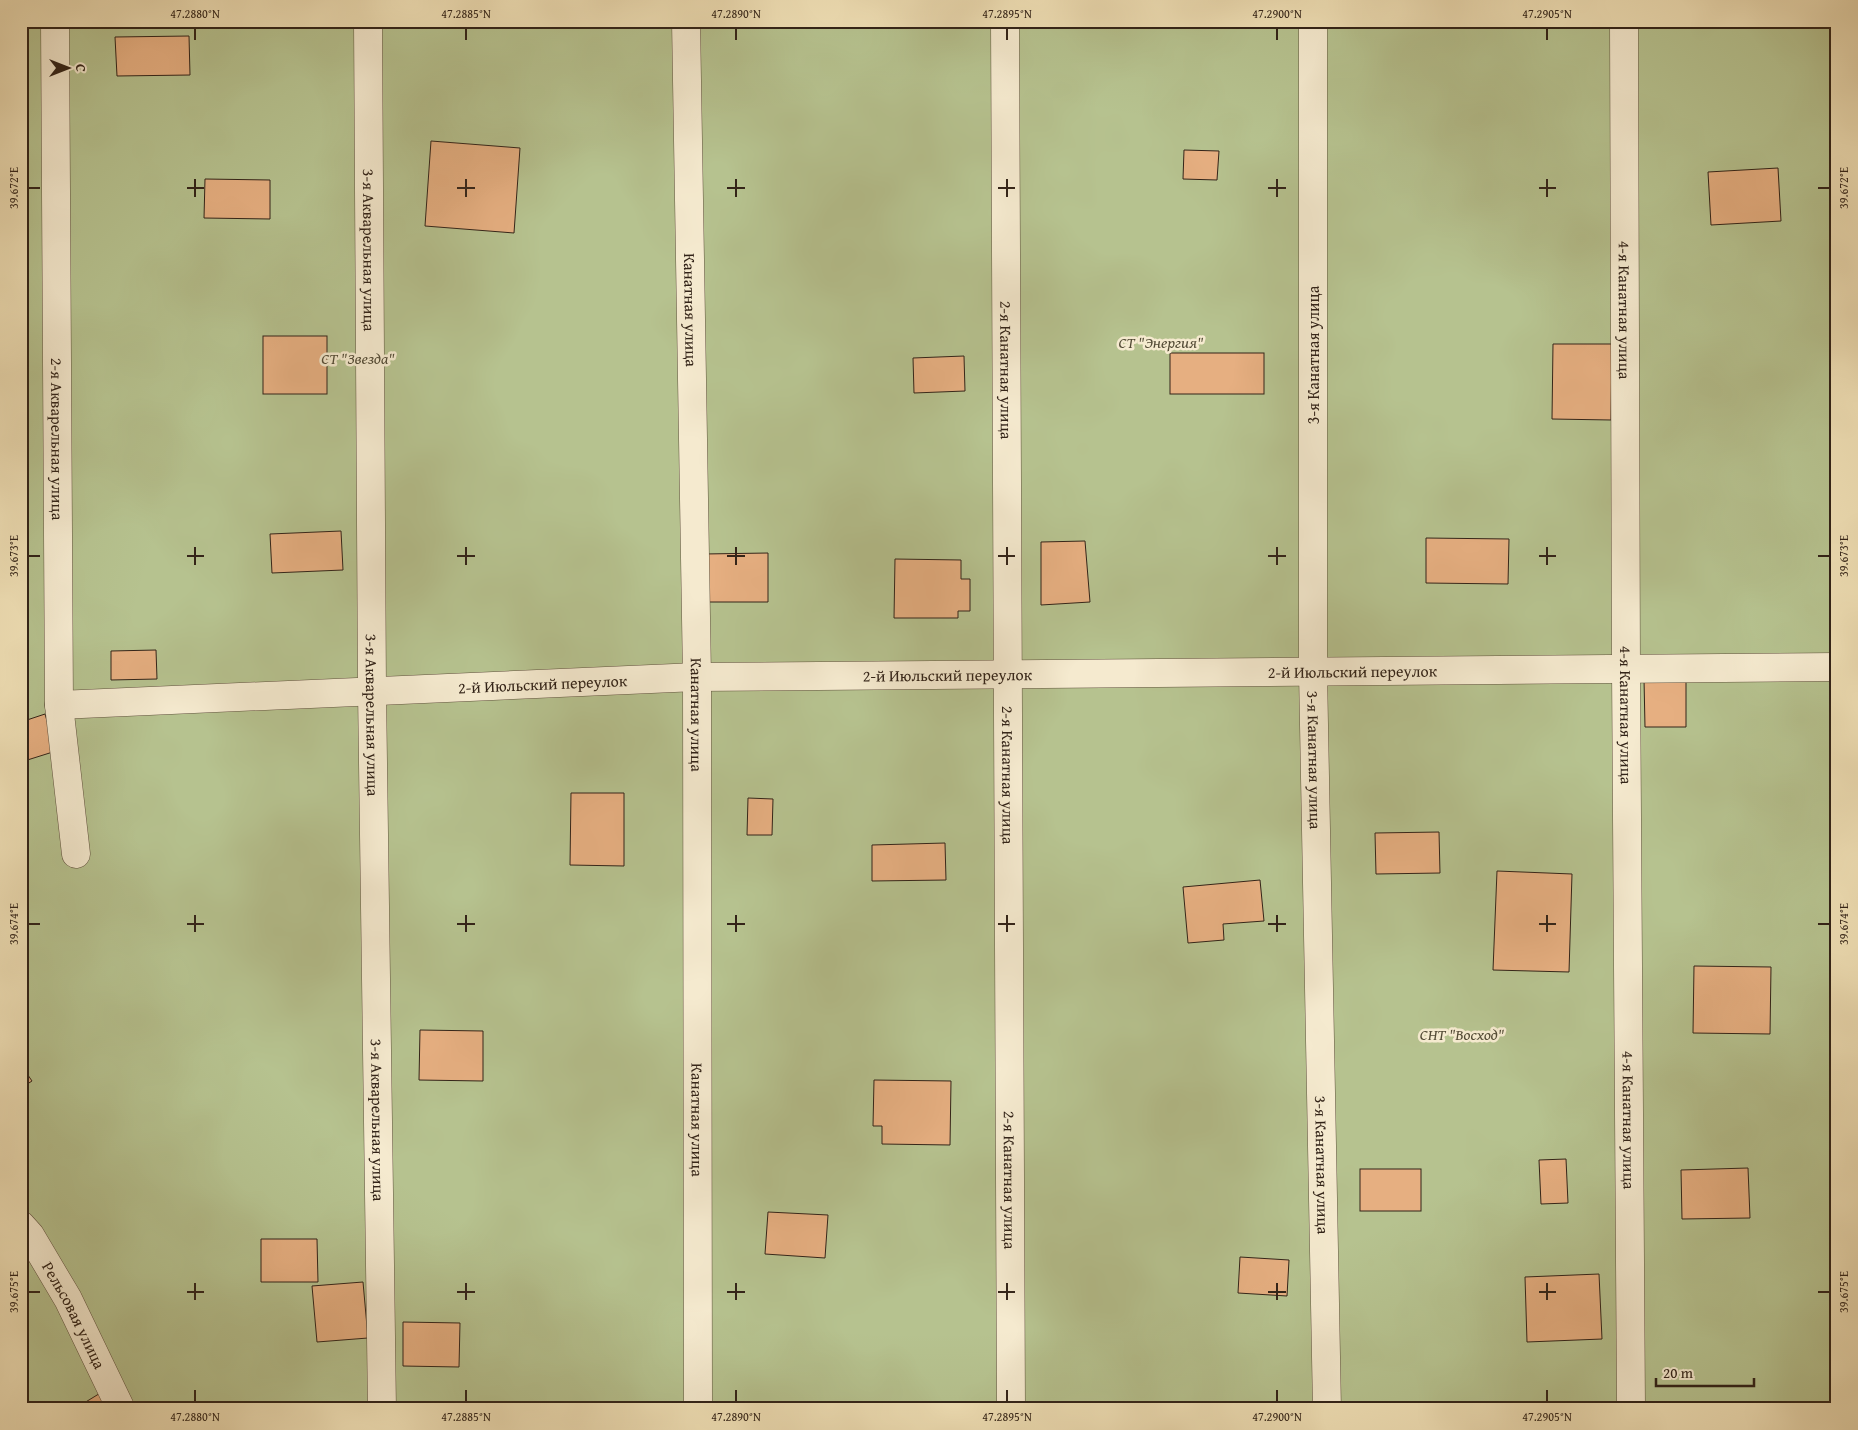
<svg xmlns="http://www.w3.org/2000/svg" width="1858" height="1430" font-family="'Gentium Book Plus',serif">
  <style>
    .green { fill: #b6c28f; stroke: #747254 }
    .building { fill: #e6af81; stroke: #322318 }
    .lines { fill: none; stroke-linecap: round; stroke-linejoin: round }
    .minor-casing { stroke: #61523f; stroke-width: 29 }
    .minor { stroke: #f5eacf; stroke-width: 28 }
    .ticks { fill: none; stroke: #322318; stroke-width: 2 }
    .labels { text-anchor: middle; stroke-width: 5; stroke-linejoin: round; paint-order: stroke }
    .street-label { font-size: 16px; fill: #322318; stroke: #f5eacf }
    .park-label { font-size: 16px; font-style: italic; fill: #534b36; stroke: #f5eacf }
    .neatline { fill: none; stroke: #322318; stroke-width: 2 }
    .ticks-label { font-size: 12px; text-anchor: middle; fill: #322318 }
  </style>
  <rect width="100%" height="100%" fill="#efdfb5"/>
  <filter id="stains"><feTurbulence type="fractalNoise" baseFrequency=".004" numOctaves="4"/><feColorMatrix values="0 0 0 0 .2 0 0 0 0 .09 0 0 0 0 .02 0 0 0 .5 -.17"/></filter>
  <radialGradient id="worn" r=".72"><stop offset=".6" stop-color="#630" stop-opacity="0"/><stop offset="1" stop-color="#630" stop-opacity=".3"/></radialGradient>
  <rect class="green" x="21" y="21" width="1816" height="1388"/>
  <g class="building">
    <path d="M 728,21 L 794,21 L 795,26 L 728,27 Z"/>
    <path d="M 189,36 L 190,75 L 117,76 L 115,37 Z"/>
    <path d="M 431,141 L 520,148 L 514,233 L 425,226 Z"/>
    <path d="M 1184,150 L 1219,151 L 1217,180 L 1183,179 Z"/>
    <path d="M 1778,168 L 1781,221 L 1711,225 L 1708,172 Z"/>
    <path d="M 205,179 L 270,180 L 270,219 L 204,218 Z"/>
    <rect x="263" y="336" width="64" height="58"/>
    <path d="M 1553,344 L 1612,344 L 1611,420 L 1552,419 Z"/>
    <rect x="1170" y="353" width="94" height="41"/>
    <path d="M 964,356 L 965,391 L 914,393 L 913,358 Z"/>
    <path d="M 341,531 L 343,570 L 272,573 L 270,534 Z"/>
    <path d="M 1426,538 L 1509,539 L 1508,584 L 1426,583 Z"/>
    <path d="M 1085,541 L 1090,602 L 1041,605 L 1041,542 Z"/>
    <path d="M 768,553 L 768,602 L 704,602 L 704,554 Z"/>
    <path d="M 895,559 L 961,560 L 961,579 L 970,579 L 970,611 L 958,611 L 958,618 L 894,618 Z"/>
    <path d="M 156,650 L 157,679 L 111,680 L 111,651 Z"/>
    <path d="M 1644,679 L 1686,679 L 1686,727 L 1645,727 Z"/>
    <path d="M 45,714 L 56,751 L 21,762 L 21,722 Z"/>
    <path d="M 571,793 L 624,793 L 624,866 L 570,865 Z"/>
    <path d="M 748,798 L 773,799 L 772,835 L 747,835 Z"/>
    <path d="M 1439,832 L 1440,873 L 1376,874 L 1375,833 Z"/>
    <path d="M 945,843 L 946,880 L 872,881 L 872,845 Z"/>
    <path d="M 1497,871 L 1572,874 L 1569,972 L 1493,970 Z"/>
    <path d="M 1260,880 L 1264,921 L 1223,924 L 1224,940 L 1188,943 L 1183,887 Z"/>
    <path d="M 1694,966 L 1771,967 L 1770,1034 L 1693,1033 Z"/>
    <path d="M 420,1030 L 483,1031 L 483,1081 L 419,1080 Z"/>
    <path d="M 21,1065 L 32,1081 L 21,1088 Z"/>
    <path d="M 874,1080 L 951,1081 L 950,1145 L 882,1144 L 882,1126 L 873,1126 Z"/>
    <path d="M 1566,1159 L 1568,1203 L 1541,1204 L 1539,1160 Z"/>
    <path d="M 1748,1168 L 1750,1218 L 1682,1219 L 1681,1170 Z"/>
    <rect x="1360" y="1169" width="61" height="42"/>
    <path d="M 768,1212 L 828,1215 L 825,1258 L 765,1254 Z"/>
    <path d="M 261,1239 L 317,1239 L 318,1282 L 261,1282 Z"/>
    <path d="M 1240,1257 L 1289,1260 L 1287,1296 L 1238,1293 Z"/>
    <path d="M 1599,1274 L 1602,1339 L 1527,1342 L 1525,1277 Z"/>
    <path d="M 363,1282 L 368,1338 L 317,1342 L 312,1286 Z"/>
    <path d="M 403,1322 L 460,1323 L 459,1367 L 403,1366 Z"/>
    <path d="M 102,1392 L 113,1409 L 87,1409 L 84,1403 Z"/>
  </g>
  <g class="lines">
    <g class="minor-casing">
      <g id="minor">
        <path id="s1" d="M 55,21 L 59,705 L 76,854"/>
        <path id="s2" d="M 368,21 L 372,691 L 382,1409"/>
        <path id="s3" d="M 686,21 L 697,677 L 698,1409"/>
        <path id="s4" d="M 1005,21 L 1011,1409"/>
        <path id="s5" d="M 1313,21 L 1313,672 L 1327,1409"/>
        <path id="s6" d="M 1624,21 L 1626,669 L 1631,1409"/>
        <path id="s7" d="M 59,705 L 697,677 L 1837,667"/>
        <path id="s8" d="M 21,1225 L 30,1235 L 68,1299 L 121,1409"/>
      </g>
    </g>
    <use href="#minor" class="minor"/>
  </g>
  <path class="ticks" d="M 195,28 L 195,40M 466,28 L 466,40M 736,28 L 736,40M 1007,28 L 1007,40M 1277,28 L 1277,40M 1547,28 L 1547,40M 195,179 L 195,197M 466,179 L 466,197M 736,179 L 736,197M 1007,179 L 1007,197M 1277,179 L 1277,197M 1547,179 L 1547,197M 28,188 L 40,188M 187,188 L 204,188M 457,188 L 475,188M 727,188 L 745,188M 998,188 L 1015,188M 1268,188 L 1286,188M 1539,188 L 1556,188M 1818,188 L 1830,188M 195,547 L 195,565M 466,547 L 466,565M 736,547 L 736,565M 1007,547 L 1007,565M 1277,547 L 1277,565M 1547,547 L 1547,565M 28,556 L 40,556M 187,556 L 204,556M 457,556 L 475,556M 727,556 L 745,556M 998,556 L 1015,556M 1268,556 L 1286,556M 1539,556 L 1556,556M 1818,556 L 1830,556M 195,915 L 195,932M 466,915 L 466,932M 736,915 L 736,932M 1007,915 L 1007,932M 1277,915 L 1277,932M 1547,915 L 1547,932M 28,924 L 40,924M 187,924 L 204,924M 457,924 L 475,924M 727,924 L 745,924M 998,924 L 1015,924M 1268,924 L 1286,924M 1539,924 L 1556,924M 1818,924 L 1830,924M 195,1283 L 195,1300M 466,1283 L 466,1300M 736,1283 L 736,1300M 1007,1283 L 1007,1300M 1277,1283 L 1277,1300M 1547,1283 L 1547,1300M 28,1292 L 40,1292M 187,1292 L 204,1292M 457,1292 L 475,1292M 727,1292 L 745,1292M 998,1292 L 1015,1292M 1268,1292 L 1286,1292M 1539,1292 L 1556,1292M 1818,1292 L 1830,1292M 195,1390 L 195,1402M 466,1390 L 466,1402M 736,1390 L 736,1402M 1007,1390 L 1007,1402M 1277,1390 L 1277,1402M 1547,1390 L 1547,1402"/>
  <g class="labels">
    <g class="street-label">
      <text dy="6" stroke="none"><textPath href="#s2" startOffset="229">3-я Акварельная улица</textPath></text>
      <text dy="6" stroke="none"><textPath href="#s3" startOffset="289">Канатная улица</textPath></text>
      <text dy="6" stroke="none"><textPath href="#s6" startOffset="289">4-я Канатная улица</textPath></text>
      <text transform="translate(1313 355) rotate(-90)" y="6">3-я Канатная улица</text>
      <text dy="6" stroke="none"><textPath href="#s4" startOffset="349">2-я Канатная улица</textPath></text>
      <text dy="6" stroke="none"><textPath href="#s1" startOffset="418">2-я Акварельная улица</textPath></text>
      <text dy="6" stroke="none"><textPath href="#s7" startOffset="1294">2-й Июльский переулок</textPath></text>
      <text dy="6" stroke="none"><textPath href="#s7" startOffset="889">2-й Июльский переулок</textPath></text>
      <text dy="6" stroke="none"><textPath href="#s7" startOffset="484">2-й Июльский переулок</textPath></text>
      <text dy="6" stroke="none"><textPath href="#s2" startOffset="694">3-я Акварельная улица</textPath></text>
      <text dy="6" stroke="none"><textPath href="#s3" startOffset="694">Канатная улица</textPath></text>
      <text dy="6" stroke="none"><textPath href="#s6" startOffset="694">4-я Канатная улица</textPath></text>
      <text dy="6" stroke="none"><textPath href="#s5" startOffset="739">3-я Канатная улица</textPath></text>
      <text dy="6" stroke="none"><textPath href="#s4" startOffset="754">2-я Канатная улица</textPath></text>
      <text dy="6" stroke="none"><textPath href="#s2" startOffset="1099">3-я Акварельная улица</textPath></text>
      <text dy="6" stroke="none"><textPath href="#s3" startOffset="1099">Канатная улица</textPath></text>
      <text dy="6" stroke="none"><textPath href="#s6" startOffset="1099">4-я Канатная улица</textPath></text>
      <text dy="6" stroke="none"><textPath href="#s5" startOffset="1144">3-я Канатная улица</textPath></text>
      <text dy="6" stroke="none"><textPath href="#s4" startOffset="1159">2-я Канатная улица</textPath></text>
      <text dy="6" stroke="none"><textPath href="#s8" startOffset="105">Рельсовая улица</textPath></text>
    </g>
    <g class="park-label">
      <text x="1161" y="348">СТ "Энергия"</text>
      <text x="358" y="364">СТ "Звезда"</text>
      <text x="1462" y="1040">СНТ "Восход"</text>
    </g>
  </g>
  <rect width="1858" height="1430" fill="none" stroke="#efdfb5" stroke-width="55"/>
  <g transform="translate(68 68) rotate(90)" stroke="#f5eacf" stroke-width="4" paint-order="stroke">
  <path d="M0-4L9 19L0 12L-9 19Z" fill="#322318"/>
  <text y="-8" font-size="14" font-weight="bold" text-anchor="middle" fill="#322318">С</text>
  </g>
  <path d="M1656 1378v8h98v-8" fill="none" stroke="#322318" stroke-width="2.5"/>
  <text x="1663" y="1378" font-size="15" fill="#322318" stroke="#f5eacf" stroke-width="4" paint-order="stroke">20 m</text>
  <rect x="28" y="28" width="1802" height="1374" class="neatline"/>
  <g class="ticks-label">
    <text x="195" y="18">47.2880°N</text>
    <text x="466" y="18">47.2885°N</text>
    <text x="736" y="18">47.2890°N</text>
    <text x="1007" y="18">47.2895°N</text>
    <text x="1277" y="18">47.2900°N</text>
    <text x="1547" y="18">47.2905°N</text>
    <text transform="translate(1844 188) rotate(-90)" y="4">39.672°E</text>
    <text transform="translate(14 188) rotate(-90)" y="4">39.672°E</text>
    <text transform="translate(1844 556) rotate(-90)" y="4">39.673°E</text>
    <text transform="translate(14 556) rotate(-90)" y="4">39.673°E</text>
    <text transform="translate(1844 924) rotate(-90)" y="4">39.674°E</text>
    <text transform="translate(14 924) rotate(-90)" y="4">39.674°E</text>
    <text transform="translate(14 1292) rotate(-90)" y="4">39.675°E</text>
    <text transform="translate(1844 1292) rotate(-90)" y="4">39.675°E</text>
    <text x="195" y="1421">47.2880°N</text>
    <text x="466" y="1421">47.2885°N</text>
    <text x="736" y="1421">47.2890°N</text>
    <text x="1007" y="1421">47.2895°N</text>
    <text x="1277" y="1421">47.2900°N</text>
    <text x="1547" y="1421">47.2905°N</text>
  </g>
  <rect width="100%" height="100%" filter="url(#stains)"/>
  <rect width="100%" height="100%" fill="url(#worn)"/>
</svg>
